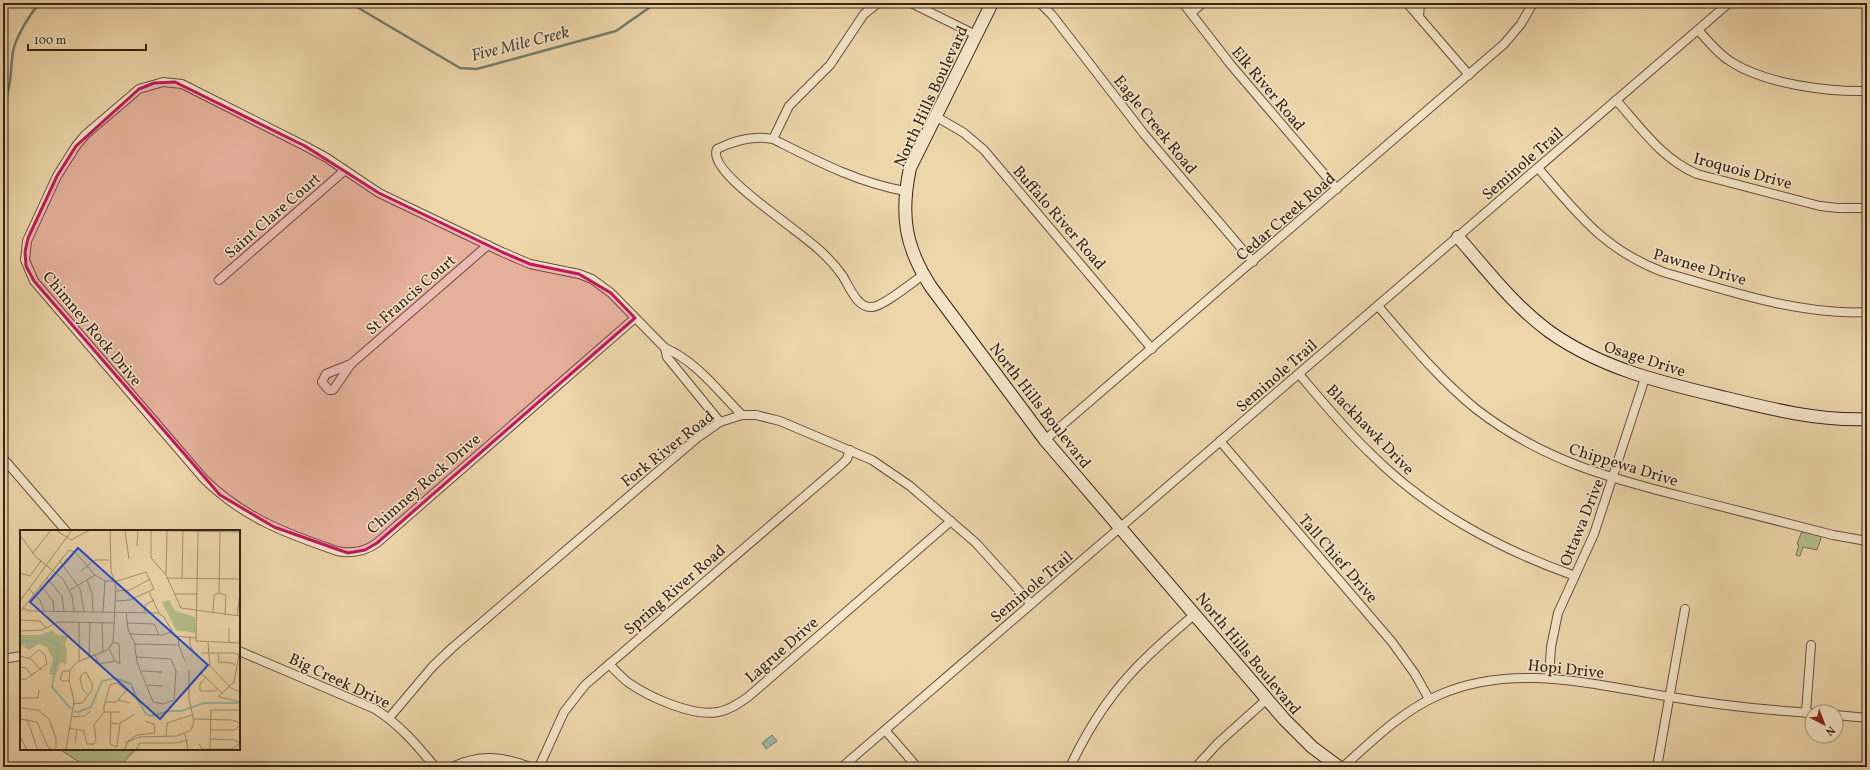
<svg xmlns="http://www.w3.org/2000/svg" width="1870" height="770" font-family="Vollkorn,serif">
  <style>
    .green { fill: #b3bf8d; stroke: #747252 }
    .water { fill: #99b9ab; stroke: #717d70 }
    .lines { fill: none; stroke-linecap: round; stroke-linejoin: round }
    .stream { stroke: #717d70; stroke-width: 2.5 }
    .street-casing { stroke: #64503c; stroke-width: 10 }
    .secondary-casing { stroke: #362418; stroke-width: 14 }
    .street { stroke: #f3e4c8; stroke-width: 8 }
    .secondary { stroke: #f3e4c8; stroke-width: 12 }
    .marked { fill: #c2185b; fill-opacity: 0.2; stroke: #c2185b; stroke-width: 3; stroke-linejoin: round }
    .labels { text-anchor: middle; stroke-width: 3; stroke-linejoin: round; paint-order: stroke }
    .street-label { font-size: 16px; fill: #362418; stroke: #f3e4c8 }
    .water-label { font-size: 17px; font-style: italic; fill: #4f493d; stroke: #f3e4c8 }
    .inset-river { fill: none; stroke: #99b9ab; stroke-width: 2 }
    .inset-road { fill: none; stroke: #a48f70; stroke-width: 1 }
    .view { fill: #1d4ed8; fill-opacity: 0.15; stroke: #1d4ed8; stroke-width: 2 }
    .inset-edge { fill: none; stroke: #362418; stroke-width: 2 }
  </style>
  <rect width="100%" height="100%" fill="#edd6aa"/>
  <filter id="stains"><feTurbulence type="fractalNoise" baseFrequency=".005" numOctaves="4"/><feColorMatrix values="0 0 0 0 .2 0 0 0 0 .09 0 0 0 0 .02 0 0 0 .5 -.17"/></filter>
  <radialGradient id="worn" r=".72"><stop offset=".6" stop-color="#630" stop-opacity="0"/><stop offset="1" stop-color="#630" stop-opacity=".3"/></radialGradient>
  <g class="green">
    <path d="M 1802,531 L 1820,536 L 1821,538 L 1817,550 L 1803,547 L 1800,556 L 1796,555 L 1799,545 L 1797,544 Z"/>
    <path d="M 59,749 L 136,749 L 119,767 L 87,767 Z"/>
  </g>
  <path class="water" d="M 772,735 L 777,741 L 766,749 L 762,743 Z"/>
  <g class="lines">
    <g class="stream">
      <path d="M 350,3 L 460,68 L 477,69 L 616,31 L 656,3"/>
      <path d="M 3,104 C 12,88 10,71 13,52 C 15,39 30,13 40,3"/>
    </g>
    <g class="street-casing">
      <g id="street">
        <path d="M 878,3 L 864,14 L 830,65 L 789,106 L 773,139 C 753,135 735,140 717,149 C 708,167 765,207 779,218 C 803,237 824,250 842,275 C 849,285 856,308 872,307 C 882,307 913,282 923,275"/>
        <path d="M 911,3 L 976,35"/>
        <path d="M 1040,3 L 1052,15 L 1144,134 L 1253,262"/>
        <path d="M 1183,3 L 1231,65 L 1337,189"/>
        <path d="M 1407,3 L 1419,17 L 1420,3"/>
        <path d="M 1191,13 L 1203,3"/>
        <path d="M 1419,17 L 1469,75"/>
        <path d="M 1698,30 C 1709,42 1719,55 1733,63 C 1767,84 1828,92 1867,91"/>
        <path d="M 1616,100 C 1641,128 1662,159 1697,174 L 1820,206 L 1838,208 L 1867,208"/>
        <path d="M 935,116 L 964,133 L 984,150 L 1152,349"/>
        <path d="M 773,139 C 817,161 856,182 905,191"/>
        <path d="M 1538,168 C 1578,214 1603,249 1663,272 C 1725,290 1802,316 1867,312"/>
        <path d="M 219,280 L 344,171"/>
        <path d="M 1378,306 C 1409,342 1439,379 1476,409 C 1543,461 1612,479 1692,499 C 1739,511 1786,523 1833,535 L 1867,541"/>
        <path d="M 635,318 L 377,543 C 364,552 352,554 337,551 C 285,533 244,518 204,479 L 34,281 L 25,260 L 27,241 L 57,176 L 76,146 L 85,135 L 139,89 L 163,82 L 182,84 L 305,146 L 327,158 L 379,193 L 502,252 L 530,264 L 579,274 L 592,279 L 611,293 L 665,348 C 696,361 719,392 742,415"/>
        <path d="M 665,348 L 667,357 L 720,422"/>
        <path d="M 351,364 L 326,374 L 322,382 L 329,390 L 333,390 L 351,364 L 488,245"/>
        <path d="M 1299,374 C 1321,400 1343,427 1368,451 C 1426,510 1497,548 1575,576"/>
        <path d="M 1045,440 L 1504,44 L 1521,24 L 1533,3"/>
        <path d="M 1220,441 L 1392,642 L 1415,674 L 1429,699"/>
        <path d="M 3,458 L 66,531"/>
        <path d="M 239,651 L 375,709 C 399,724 417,745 435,767"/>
        <path d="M 3,659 L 21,656"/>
        <path d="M 609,664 C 615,670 622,678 629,683 C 649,697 693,717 718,712 C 729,710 738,704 748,697 L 951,521"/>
        <path d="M 1549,678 L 1551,647 L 1558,613 L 1594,534 L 1645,378"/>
        <path d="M 1806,713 L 1811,645"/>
        <path d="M 1836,715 L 1867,718"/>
        <path d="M 389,718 L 433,666 L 452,648 L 697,438 L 720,422 L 742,415 L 756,415 L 780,421 L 872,460 L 910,486 L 976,543 L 1031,604"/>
        <path d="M 885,730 L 917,767"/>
        <path d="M 452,767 C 479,754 503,756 530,767"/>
        <path d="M 539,767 L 564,712 L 585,685 L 842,464 L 847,459 L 850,450"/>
        <path d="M 842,767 L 1729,3"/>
        <path d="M 1070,767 C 1089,726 1114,688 1147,657 C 1162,642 1179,628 1195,614"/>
        <path d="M 1196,767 L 1218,743 L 1267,699"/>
        <path d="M 1343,767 C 1372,741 1402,711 1439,695 C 1514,662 1594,685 1671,697 C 1718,705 1765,710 1812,713"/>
        <path d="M 1657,767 L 1685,609"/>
      </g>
    </g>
    <g class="secondary-casing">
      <g id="secondary">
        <path d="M 992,3 L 910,168 C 900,215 905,247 931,287 L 1045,440 L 1284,719 L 1312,747 L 1339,767"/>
        <path d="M 1458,237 C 1487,270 1514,306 1550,332 C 1601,368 1659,382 1718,396 C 1767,408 1816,421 1867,419"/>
      </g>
    </g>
    <use href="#street" class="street"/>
    <use href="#secondary" class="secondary"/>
  </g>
  <path class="marked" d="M 175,82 L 305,146 L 379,193 L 502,252 L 530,264 L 579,274 L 611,293 L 635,318 L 377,543 L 365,550 L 348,553 L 274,527 L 220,495 L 34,281 L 26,266 L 25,252 L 28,238 L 57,176 L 76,146 L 139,89 L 154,83 Z"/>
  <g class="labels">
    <g class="street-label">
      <text transform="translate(1269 88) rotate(50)" y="6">Elk River Road</text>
      <text transform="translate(930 96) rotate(-65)" y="6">North Hills Boulevard</text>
      <text transform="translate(1156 124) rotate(51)" y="6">Eagle Creek Road</text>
      <text transform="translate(1522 163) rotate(-41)" y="6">Seminole Trail</text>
      <text transform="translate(1743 170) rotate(15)" y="6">Iroquois Drive</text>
      <text transform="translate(272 215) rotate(-41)" y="6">Saint Clare Court</text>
      <text transform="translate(1285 216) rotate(-41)" y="6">Cedar Creek Road</text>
      <text transform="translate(1060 217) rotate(49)" y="6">Buffalo River Road</text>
      <text transform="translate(1700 266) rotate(16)" y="6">Pawnee Drive</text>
      <text transform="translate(410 294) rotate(-41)" y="6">St Francis Court</text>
      <text transform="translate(93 328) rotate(50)" y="6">Chimney Rock Drive</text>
      <text transform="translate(1645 358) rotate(18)" y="6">Osage Drive</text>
      <text transform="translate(1276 375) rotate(-41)" y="6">Seminole Trail</text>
      <text transform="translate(1041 405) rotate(52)" y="6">North Hills Boulevard</text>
      <text transform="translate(1371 429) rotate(46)" y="6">Blackhawk Drive</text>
      <text transform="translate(667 448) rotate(-38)" y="6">Fork River Road</text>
      <text transform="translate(1624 464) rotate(17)" y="6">Chippewa Drive</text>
      <text transform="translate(423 483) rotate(-41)" y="6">Chimney Rock Drive</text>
      <text transform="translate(1581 522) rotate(-68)" y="6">Ottawa Drive</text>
      <text transform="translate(1339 558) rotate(49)" y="6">Tall Chief Drive</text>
      <text transform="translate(1031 586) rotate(-40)" y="6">Seminole Trail</text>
      <text transform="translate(674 589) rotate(-41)" y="6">Spring River Road</text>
      <text transform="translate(781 649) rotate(-41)" y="6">Lagrue Drive</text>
      <text transform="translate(1249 653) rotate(50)" y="6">North Hills Boulevard</text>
      <text transform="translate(1566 668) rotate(6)" y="6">Hopi Drive</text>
      <text transform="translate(340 680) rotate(25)" y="6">Big Creek Drive</text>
    </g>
    <g class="water-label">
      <text transform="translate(520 43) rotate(-14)" y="6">Five Mile Creek</text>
    </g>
  </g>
  <g transform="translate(20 530)">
    <rect width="220" height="220" fill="#edd6aa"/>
    <path d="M 149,70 L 155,81 L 175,87 L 176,103 L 156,100 L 142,72 ZM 32,100 L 37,105 L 48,106 L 45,115 L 47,119 L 46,135 L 41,132 L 35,146 L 29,144 L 33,129 L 27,117 L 19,114 L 9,120 L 0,114 L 0,105 L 21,105 Z" fill="#b3bf8d"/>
    <path class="inset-river" d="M 0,110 L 16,112 L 25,108 L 39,115 L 32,157 L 51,179M 54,181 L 58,182 L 71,177 L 82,151 L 95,148 L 111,154 L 117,169 L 126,184 L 131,186 L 150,181 L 161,181 L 184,173 L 220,173"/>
    <path class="inset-road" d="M 36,0 L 51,10 L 70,0M 93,0 L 220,2M 105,1 L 109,29M 131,1 L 131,28 L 146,45 L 161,78 L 220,86M 178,2 L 176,111 L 220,113M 0,5 L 16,27 L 43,49 L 52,66 L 54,81M 117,16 L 118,1M 49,20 L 55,22 L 75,45 L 85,51 L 97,51 L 126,42 L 134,59 L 110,70 L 96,71M 13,23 L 31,0M 39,30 L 60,59 L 64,81M 61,41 L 75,30 L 89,30M 0,43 L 10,46 L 21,31M 146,45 L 147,1M 26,47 L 42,66 L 44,81M 146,48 L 220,49M 162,48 L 163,1M 67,50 L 72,64 L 73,82M 20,55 L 33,71 L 34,81M 9,59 L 20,70 L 24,81M 50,60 L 75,45M 96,61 L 110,60 L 130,49M 129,62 L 139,83M 199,63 L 200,2M 199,63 L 206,65 L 205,85M 154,64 L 177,64M 0,71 L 52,0M 3,78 L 9,81 L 138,83 L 144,87 L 155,106 L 176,108M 0,82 L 49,20M 83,82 L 85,51M 106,82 L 108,99 L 115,114 L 158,115M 193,82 L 194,65 L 199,63M 124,83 L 125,75 L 134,70M 217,86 L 220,62M 0,90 L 20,91 L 26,98M 82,93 L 83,122M 107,93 L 134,94 L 139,105M 0,101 L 22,100 L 38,92 L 95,93M 109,104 L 142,105 L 151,102M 158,107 L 159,116 L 165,131M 170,108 L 170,115 L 174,122M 188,113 L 190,136 L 211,158 L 220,162M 209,113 L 209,98M 115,114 L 115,119 L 117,132 L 133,172 L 143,174 L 154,170 L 156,141 L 151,129 L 116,127M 89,119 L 95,131M 181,123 L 213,123 L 220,125M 198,123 L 199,132 L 212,133 L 215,135M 75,125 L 79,134 L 95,131 L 100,134 L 99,114 L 93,112M 0,126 L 11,129 L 21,140M 69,127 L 70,92M 59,131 L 59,92M 0,137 L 6,138 L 12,146M 122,141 L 141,142 L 142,142 L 139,142M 180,142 L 203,164M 186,147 L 180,154 L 180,161 L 195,161 L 198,159M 0,149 L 6,149 L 27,134 L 25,125 L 19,120 L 9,128M 50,151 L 43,151 L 40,149 L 43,141 L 50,141M 127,155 L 143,156M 198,167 L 214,152 L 219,125M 200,167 L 220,172M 0,168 L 18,168 L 19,160M 98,170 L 110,173M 53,174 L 62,173 L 69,164 L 72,160 L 72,153 L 66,142 L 62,144 L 60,149 L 63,160 L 68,165M 0,178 L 18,180 L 29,189 L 36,208 L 36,220M 84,182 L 100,182M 91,182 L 90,214 L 97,217 L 100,194 L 91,193M 51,187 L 65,186 L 70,181M 0,189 L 17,192 L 28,217 L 33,220M 7,189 L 18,220M 173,189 L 212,190 L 220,193M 100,193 L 115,184M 50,198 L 64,201 L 67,214 L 74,214 L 76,210 L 74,195 L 84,182 L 84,176 L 90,155 L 96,153 L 107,160 L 96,172 L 86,172M 190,200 L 215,200 L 220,195M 165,204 L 168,220M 0,206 L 7,220M 146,206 L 147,193 L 172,185M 190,209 L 214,210 L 220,213M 55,213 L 57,199M 105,213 L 117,205 L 135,203 L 134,194 L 125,191M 179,214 L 182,219 L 213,219 L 220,213M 46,220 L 54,171 L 49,150 L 50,140 L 57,132 L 88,120 L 93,112 L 96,57 L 91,41 L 90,0M 104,220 L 108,212 L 119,207 L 157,206 L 171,200 L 174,192 L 169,168 L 169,140M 116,220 L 120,213 L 156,213 L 168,210M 190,220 L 191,180 L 220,180"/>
    <path class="view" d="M 58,18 L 188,135 L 140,189 L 10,72 Z"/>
    <rect width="220" height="220" class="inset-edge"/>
  </g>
  <rect width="1870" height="770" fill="none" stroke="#edd6aa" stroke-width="16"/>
  <rect x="4" y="4" width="1862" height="762" fill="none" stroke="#362418" stroke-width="2"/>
  <rect x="8" y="8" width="1854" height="754" fill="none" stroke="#362418"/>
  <g transform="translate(1824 724) rotate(138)"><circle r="19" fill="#f3e4c8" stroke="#a79782"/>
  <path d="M0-3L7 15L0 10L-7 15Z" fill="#8f2418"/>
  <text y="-6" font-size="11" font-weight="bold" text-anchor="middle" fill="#362418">N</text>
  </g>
  <path d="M28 44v6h118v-6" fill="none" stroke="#362418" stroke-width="2"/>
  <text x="34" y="44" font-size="12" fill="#362418" stroke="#f3e4c8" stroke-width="3" paint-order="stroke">100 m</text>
  <rect width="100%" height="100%" filter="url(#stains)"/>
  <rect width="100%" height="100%" fill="url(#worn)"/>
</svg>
